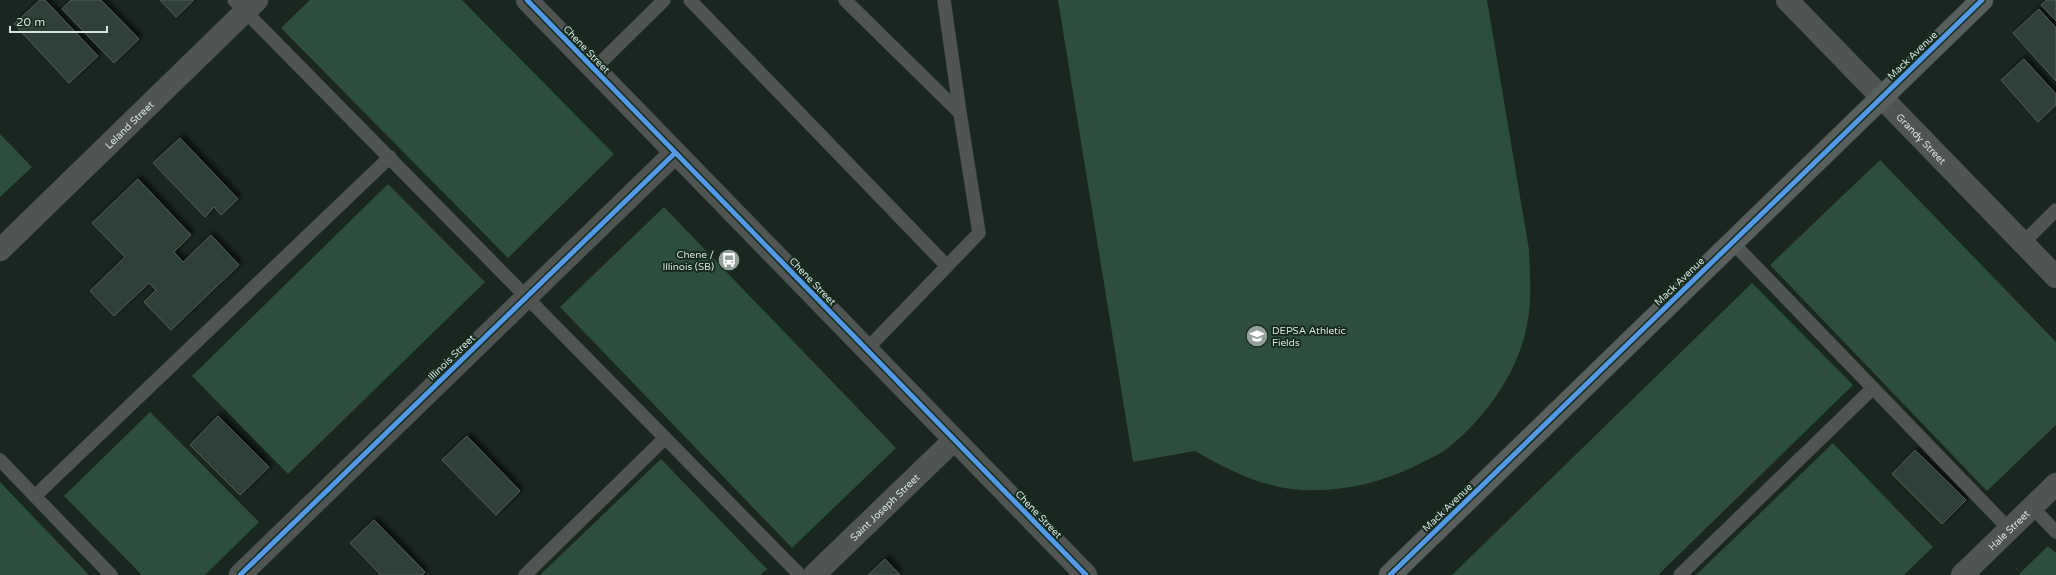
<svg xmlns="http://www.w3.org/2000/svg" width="2056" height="575" font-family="'Varela Round',sans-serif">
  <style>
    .green { fill: #2d4e3d }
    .building { fill: #2f3f38; stroke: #545e59; filter: url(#shadow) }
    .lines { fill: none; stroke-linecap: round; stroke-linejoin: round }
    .service-casing { stroke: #35403a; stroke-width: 14 }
    .minor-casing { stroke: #35403a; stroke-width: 23 }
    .tertiary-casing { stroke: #35403a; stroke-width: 23 }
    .secondary-casing { stroke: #35403a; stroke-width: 23 }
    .service { stroke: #505552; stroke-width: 13 }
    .minor { stroke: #505552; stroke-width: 22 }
    .tertiary { stroke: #505552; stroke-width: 22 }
    .secondary { stroke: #595f5c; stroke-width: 22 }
    .cycleway-casing { stroke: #152b20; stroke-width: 8 }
    .cycleway { stroke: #5399e6; stroke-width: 5 }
    .labels { text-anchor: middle; stroke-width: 4; stroke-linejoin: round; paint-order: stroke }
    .street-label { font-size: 10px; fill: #d6e3dc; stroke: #152b20 }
    .poi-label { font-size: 10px; fill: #d6e3dc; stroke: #152b20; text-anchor: end }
  </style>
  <defs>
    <filter id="shadow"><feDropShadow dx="3.5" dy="-3.5" stdDeviation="2" flood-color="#0009"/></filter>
  </defs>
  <rect width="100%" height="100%" fill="#1a2620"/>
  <g class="green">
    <path d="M 310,0 L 462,0 L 614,154 L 508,258 L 281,28 Z"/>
    <path d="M 1058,0 L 1487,0 L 1529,250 C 1530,275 1532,300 1527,325 C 1518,373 1485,418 1448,448 C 1442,453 1434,456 1427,460 C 1388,481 1347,492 1302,490 C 1263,488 1228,470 1195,451 L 1133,462 Z"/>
    <path d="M 0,134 L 32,167 L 0,197 Z"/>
    <path d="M 1880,160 L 2056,342 L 2056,425 L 1987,491 L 1770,265 Z"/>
    <path d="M 388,184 L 485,282 L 288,474 L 192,376 Z"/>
    <path d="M 664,207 L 896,448 L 792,548 L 560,307 Z"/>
    <path d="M 1752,283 L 1853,385 L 1658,575 L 1452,575 Z"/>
    <path d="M 150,412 L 259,522 L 205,575 L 142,575 L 64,496 Z"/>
    <path d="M 1833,443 L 1933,547 L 1904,575 L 1696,575 Z"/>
    <path d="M 661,459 L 767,569 L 760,575 L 540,575 Z"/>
    <path d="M 0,482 L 89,575 L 0,575 Z"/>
    <path d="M 2048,546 L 2056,553 L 2056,575 L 2018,575 Z"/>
  </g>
  <g class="building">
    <path d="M 40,0 L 45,0 L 98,56 L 69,83 L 14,24 Z"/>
    <path d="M 71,0 L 101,0 L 139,39 L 114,63 L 62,9 Z"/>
    <path d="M 160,0 L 194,0 L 176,17 Z"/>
    <path d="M 2047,0 L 2056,0 L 2056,21 L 2041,5 Z"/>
    <path d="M 2039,9 L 2056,28 L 2056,81 L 2013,33 Z"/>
    <path d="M 2024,59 L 2056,94 L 2056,105 L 2038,122 L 2001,80 Z"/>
    <path d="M 180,138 L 238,199 L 221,215 L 214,207 L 205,217 L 153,163 Z"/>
    <path d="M 138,179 L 191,235 L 174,252 L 183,262 L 211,235 L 239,265 L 171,330 L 144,302 L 156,290 L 149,283 L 114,316 L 90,291 L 125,257 L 92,223 Z"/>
    <path d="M 218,416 L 269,467 L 240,495 L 190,445 Z"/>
    <path d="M 467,436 L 520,491 L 496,515 L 442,460 Z"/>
    <path d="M 1915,450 L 1966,500 L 1942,524 L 1892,474 Z"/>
    <path d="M 374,520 L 425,572 L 422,575 L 381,575 L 350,543 Z"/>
    <path d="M 885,559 L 900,575 L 868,575 Z"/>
  </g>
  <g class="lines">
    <g class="service-casing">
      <g id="service">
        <path d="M 234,0 L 800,575"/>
        <path d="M 690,0 L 947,266"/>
        <path d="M 845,0 L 960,113 L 979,233 L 866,350"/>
        <path d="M 944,0 L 960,113"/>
        <path d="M 594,69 L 664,0"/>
        <path d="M 1732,242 L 2009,529"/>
        <path d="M 2023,243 L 2056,210"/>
        <path d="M 0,460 L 111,575"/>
        <path d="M 35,496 L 390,157"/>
        <path d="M 2032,507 L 2056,532"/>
        <path d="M 525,575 L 665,438"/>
        <path d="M 1680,575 L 1873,388"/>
      </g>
    </g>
    <g class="minor-casing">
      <g id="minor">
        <path id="s1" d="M 1787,0 L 2056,277"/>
        <path id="s2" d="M 0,250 L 257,0"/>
        <path d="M 240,575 L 675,153"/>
        <path id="s3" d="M 814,575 L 954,440"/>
        <path id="s4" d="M 1962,575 L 2056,484"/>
      </g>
    </g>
    <g class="tertiary-casing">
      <path id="tertiary" d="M 527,0 L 1086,575"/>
    </g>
    <g class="secondary-casing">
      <path id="secondary" d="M 1390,575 L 1982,0"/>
    </g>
    <use href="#service" class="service"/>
    <use href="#minor" class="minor"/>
    <use href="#tertiary" class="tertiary"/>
    <use href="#secondary" class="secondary"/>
    <g class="cycleway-casing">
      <g id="cycleway">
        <path d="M 527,0 L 1086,575"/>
        <path d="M 240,575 L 675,153"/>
        <path d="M 1390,575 L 1982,0"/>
      </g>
    </g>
    <use href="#cycleway" class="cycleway"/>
  </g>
  <defs>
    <g id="bus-disc" transform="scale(1.15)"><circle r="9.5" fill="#94a19a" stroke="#152b20"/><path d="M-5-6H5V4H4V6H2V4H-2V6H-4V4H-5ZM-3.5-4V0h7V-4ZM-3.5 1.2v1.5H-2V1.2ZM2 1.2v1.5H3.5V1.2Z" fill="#fff"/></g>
    <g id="school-disc" transform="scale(1.15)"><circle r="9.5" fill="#94a19a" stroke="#152b20"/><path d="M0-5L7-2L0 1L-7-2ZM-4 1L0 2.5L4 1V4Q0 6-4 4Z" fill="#fff"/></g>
  </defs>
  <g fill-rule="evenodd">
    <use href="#bus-disc" x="729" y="260"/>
    <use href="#school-disc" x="1257" y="336"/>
  </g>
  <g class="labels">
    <g class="street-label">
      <text transform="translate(587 49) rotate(46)" y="4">Chene Street</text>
      <text transform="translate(1912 55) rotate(-44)" y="4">Mack Avenue</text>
      <text dy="4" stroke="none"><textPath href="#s2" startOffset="180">Leland Street</textPath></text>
      <text dy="4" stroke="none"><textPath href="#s1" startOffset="193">Grandy Street</textPath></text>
      <text transform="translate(813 281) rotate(46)" y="4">Chene Street</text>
      <text transform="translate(1679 281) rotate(-44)" y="4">Mack Avenue</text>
      <text transform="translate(451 357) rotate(-44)" y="4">Illinois Street</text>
      <text dy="4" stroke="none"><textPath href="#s3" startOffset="98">Saint Joseph Street</textPath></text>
      <text transform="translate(1447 507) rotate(-44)" y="4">Mack Avenue</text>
      <text transform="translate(1039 514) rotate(46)" y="4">Chene Street</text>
      <text dy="4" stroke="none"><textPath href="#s4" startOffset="65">Hale Street</textPath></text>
    </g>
    <g class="poi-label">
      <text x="714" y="258">Chene /<tspan x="714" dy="12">Illinois (SB)</tspan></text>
      <text x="1272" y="334" text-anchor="start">DEPSA Athletic<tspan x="1272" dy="12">Fields</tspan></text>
    </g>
  </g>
  <path d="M10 26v6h97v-6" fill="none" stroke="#d6e3dc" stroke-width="2"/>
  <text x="16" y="26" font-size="12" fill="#d6e3dc" stroke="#152b20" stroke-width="3" paint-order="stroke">20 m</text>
</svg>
